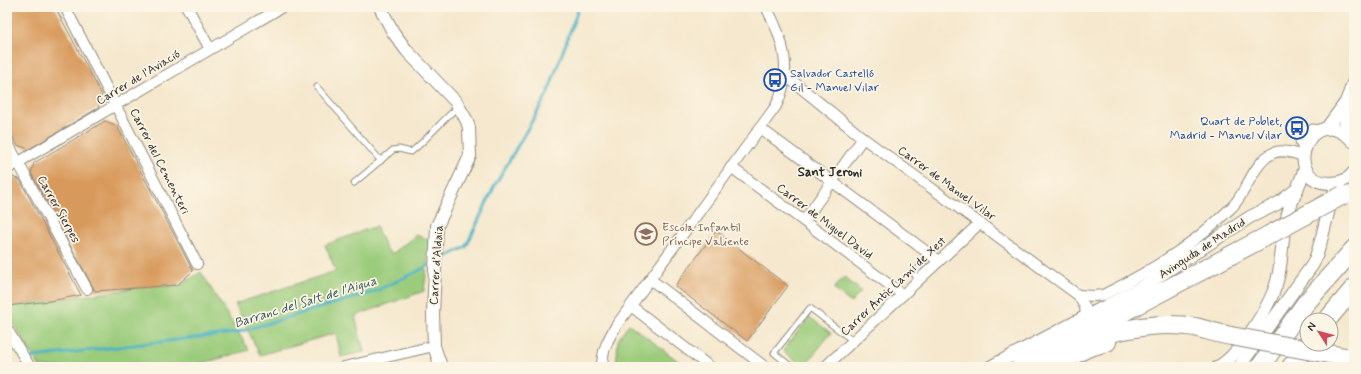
<svg xmlns="http://www.w3.org/2000/svg" width="1361" height="374" font-family="Mynerve,sans-serif">
  <style>
    .green { fill: #9bcc7b; stroke: #637c53 }
    .lines { fill: none; stroke-linecap: round; stroke-linejoin: round }
    .stream { stroke: #47b2c4; stroke-width: 3 }
    .building { fill: #d89a5b }
    .service-casing { stroke: #908a7c; stroke-width: 7 }
    .minor-casing { stroke: #908a7c; stroke-width: 12 }
    .tertiary-casing { stroke: #908a7c; stroke-width: 14 }
    .motorway-casing { stroke: #908a7c; stroke-width: 20 }
    .service { stroke: #fff; stroke-width: 5 }
    .minor { stroke: #fff; stroke-width: 10 }
    .tertiary { stroke: #fff; stroke-width: 12 }
    .motorway { stroke: #fff; stroke-width: 18 }
    .motorway-bridge-casing { stroke: #908a7c; stroke-width: 20; stroke-linecap: butt }
    .motorway-bridge { stroke: #fff; stroke-width: 18 }
    .labels { text-anchor: middle; stroke-width: 3.5; stroke-linejoin: round; paint-order: stroke }
    .transit-label { font-size: 12px; fill: #164399; stroke: #fcf5e5; text-anchor: start }
    .street-label { font-size: 12px; fill: #2b2b2b; stroke: #fcf5e5 }
    .education-label { font-size: 12px; fill: #785e54; stroke: #fcf5e5; text-anchor: start }
    .neighbourhood-label { font-size: 13px; font-weight: bold; fill: #2b2b2b; stroke: #fcf5e5 }
    .water-label { font-size: 13px; font-style: italic; fill: #355a61; stroke: #fcf5e5 }
  </style>
  <rect width="100%" height="100%" fill="#fcf5e5"/>
  <filter id="ink" filterUnits="userSpaceOnUse"><feTurbulence type="fractalNoise" baseFrequency=".025" numOctaves="2"/><feDisplacementMap in="SourceGraphic" scale="8" xChannelSelector="R" yChannelSelector="G"/><feConvolveMatrix kernelMatrix="1 2 1 2 8 2 1 2 1" color-interpolation-filters="sRGB"/></filter>
  <filter id="wash" filterUnits="userSpaceOnUse"><feTurbulence type="fractalNoise" baseFrequency=".012" numOctaves="4" result="noise"/><feDisplacementMap in="SourceGraphic" scale="16" xChannelSelector="R" yChannelSelector="G"/><feGaussianBlur stdDeviation="0.9" result="paint"/><feColorMatrix in="noise" values="0 0 0 0 0 0 0 0 0 0 0 0 0 0 0 0 0 1.4 0 .05"/><feComposite in="paint" operator="in"/></filter>
  <g filter="url(#wash)">
    <rect width="100%" height="100%" fill="#f5e8ce"/>
    <g class="green">
      <path d="M 376,226 L 386,249 L 392,254 L 416,235 L 430,240 L 424,291 L 355,316 L 364,352 L 341,357 L 336,333 L 260,355 L 235,304 L 336,271 L 325,245 Z"/>
      <path d="M 201,272 L 249,350 L 189,367 L 40,367 L 7,314 L 7,307 L 151,286 L 178,286 Z"/>
      <path d="M 844,277 L 861,291 L 851,303 L 834,289 Z"/>
      <path d="M 809,317 L 831,333 L 804,367 L 783,351 Z"/>
      <path d="M 629,324 L 686,367 L 616,367 L 618,340 Z"/>
    </g>
    <g class="lines">
      <g class="stream">
        <path d="M 438,261 L 466,247 L 494,187 L 547,95 L 579,7"/>
        <path d="M 22,367 L 33,357 L 235,333 L 374,292 L 433,264"/>
      </g>
    </g>
    <g id="blocks">
      <g class="building">
        <path d="M 7,7 L 55,7 L 102,95 L 98,108 L 29,149 L 17,145 L 7,126 Z"/>
        <path d="M 105,121 L 117,126 L 193,271 L 177,285 L 95,291 L 31,173 L 34,163 Z"/>
        <path d="M 8,175 L 20,180 L 81,295 L 50,301 L 7,306 L 11,295 L 7,293 Z"/>
        <path d="M 716,231 L 788,286 L 747,341 L 675,286 Z"/>
      </g>
    </g>
  </g>
  <g filter="url(#ink)">
    <use href="#blocks" fill-opacity="0" stroke="#908a7c" stroke-width="1"/>
    <g class="lines">
      <g class="service-casing">
        <g id="service">
          <path d="M 317,87 L 381,161"/>
          <path d="M 1302,153 L 1298,141 L 1305,132 L 1312,127 L 1321,128"/>
          <path d="M 354,183 L 393,150 L 399,149 L 411,152 C 428,139 441,121 458,107"/>
          <path d="M 919,280 L 914,274 L 930,254"/>
          <path d="M 792,367 L 774,353 L 810,308 L 853,341"/>
        </g>
      </g>
      <g class="minor-casing">
        <g id="minor">
          <path d="M 65,7 L 197,264"/>
          <path d="M 187,7 L 210,49"/>
          <path d="M 785,75 L 863,138 L 1078,295 L 1085,307 L 1086,316"/>
          <path d="M 760,128 L 939,261"/>
          <path d="M 7,142 L 87,289"/>
          <path d="M 731,167 L 903,295"/>
          <path d="M 7,169 L 282,7"/>
          <path d="M 804,221 L 863,138"/>
          <path d="M 650,279 L 765,367"/>
          <path d="M 1078,295 L 1094,296 L 1103,295 C 1150,272 1196,243 1233,206 C 1248,190 1253,163 1273,153 C 1282,149 1294,153 1303,156"/>
          <path d="M 631,306 L 710,367"/>
          <path d="M 7,329 L 30,367"/>
          <path d="M 344,367 L 434,346"/>
          <path d="M 602,367 C 602,351 608,339 616,326 L 776,106 C 793,72 784,39 766,7"/>
          <path d="M 825,367 L 980,223"/>
        </g>
      </g>
      <g class="tertiary-casing">
        <g id="tertiary">
          <path d="M 380,7 L 393,32 L 407,51 L 456,102 L 467,121 L 469,128 L 470,156 L 437,226 L 433,314 L 434,346 L 441,367"/>
          <path d="M 1326,129 L 1346,102 L 1354,81"/>
          <path d="M 1345,133 L 1346,102"/>
          <path d="M 1354,142 C 1310,96 1279,182 1330,183 C 1341,183 1348,180 1354,172"/>
          <path d="M 990,367 L 1142,287 L 1250,217 L 1277,204 L 1297,189"/>
          <path d="M 1218,367 C 1240,355 1273,302 1278,277 C 1283,257 1281,236 1287,217 C 1291,200 1300,185 1305,168"/>
          <path d="M 1239,367 L 1313,264 C 1325,237 1326,208 1338,183"/>
        </g>
      </g>
      <g class="motorway-casing">
        <g id="motorway">
          <path d="M 1327,320 L 1354,288"/>
          <path d="M 1090,339 C 1124,328 1159,321 1195,327 C 1207,330 1219,334 1231,336"/>
          <path d="M 1020,367 L 1269,235"/>
          <path d="M 1050,367 L 1087,348 L 1107,342"/>
          <path d="M 1260,367 L 1305,304 L 1354,249"/>
          <path d="M 1291,367 L 1308,344"/>
        </g>
      </g>
      <use href="#service" class="service"/>
      <use href="#minor" class="minor"/>
      <use href="#tertiary" class="tertiary"/>
      <use href="#motorway" class="motorway"/>
      <g class="motorway-bridge-casing">
        <g id="motorway-bridge">
          <path d="M 1269,235 L 1343,195"/>
          <path d="M 1231,336 L 1345,357"/>
        </g>
      </g>
      <use href="#motorway-bridge" class="motorway-bridge"/>
    </g>
  </g>
  <defs>
    <g id="bus-ring" transform="scale(1.15)"><circle r="9.5" fill="#fcf5e5" stroke="#1a4fb4" stroke-width="1.5"/><path d="M-5-6H5V4H4V6H2V4H-2V6H-4V4H-5ZM-3.5-4V0h7V-4ZM-3.5 1.2v1.5H-2V1.2ZM2 1.2v1.5H3.5V1.2Z" fill="#1a4fb4"/></g>
    <g id="school-ring" transform="scale(1.15)"><circle r="9.5" fill="#fcf5e5" stroke="#8d6e63" stroke-width="1.5"/><path d="M0-5L7-2L0 1L-7-2ZM-4 1L0 2.5L4 1V4Q0 6-4 4Z" fill="#8d6e63"/></g>
  </defs>
  <g fill-rule="evenodd">
    <use href="#bus-ring" x="775" y="80"/>
    <use href="#bus-ring" x="1297" y="128"/>
    <use href="#school-ring" x="646" y="234"/>
  </g>
  <g class="labels">
    <g class="transit-label">
      <text x="790" y="77">Salvador Castelló<tspan x="790" dy="14">Gil - Manuel Vilar</tspan></text>
      <text x="1282" y="125" text-anchor="end">Quart de Poblet,<tspan x="1282" dy="14">Madrid - Manuel Vilar</tspan></text>
    </g>
    <g class="street-label">
      <text transform="translate(138 77) rotate(-31)" y="4">Carrer de l’Aviació</text>
      <text transform="translate(160 161) rotate(63)" y="4">Carrer del Cementeri</text>
      <text transform="translate(947 183) rotate(36)" y="4">Carrer de Manuel Vilar</text>
      <text transform="translate(59 209) rotate(61)" y="4">Carrer Sierpes</text>
      <text transform="translate(825 221) rotate(37)" y="4">Carrer de Miguel David</text>
      <text transform="translate(1202 248) rotate(-33)" y="4">Avinguda de Madrid</text>
      <text transform="translate(436 265) rotate(-86)" y="4">Carrer d’Aldaia</text>
      <text transform="translate(893 286) rotate(-43)" y="4">Carrer Antic Camí de Xest</text>
    </g>
    <g class="education-label">
      <text x="662" y="231">Escola Infantil<tspan x="662" dy="14">Príncipe Valiente</tspan></text>
    </g>
    <g class="neighbourhood-label">
      <text x="830" y="176">Sant Jeroni</text>
    </g>
    <g class="water-label">
      <text transform="translate(305 301) rotate(-17)" y="5">Barranc del Salt de l'Aigua</text>
    </g>
  </g>
  <rect width="1361" height="374" fill="none" stroke="#fcf5e5" stroke-width="24"/>
  <g transform="translate(1319 332) rotate(306)"><circle r="19" fill="#fcf5e5" stroke="#a8a49b"/>
  <path d="M0-3L7 15L0 10L-7 15Z" fill="#d1495b"/>
  <text y="-6" font-size="11" font-weight="bold" text-anchor="middle" fill="#2b2b2b">N</text>
  </g>
</svg>
